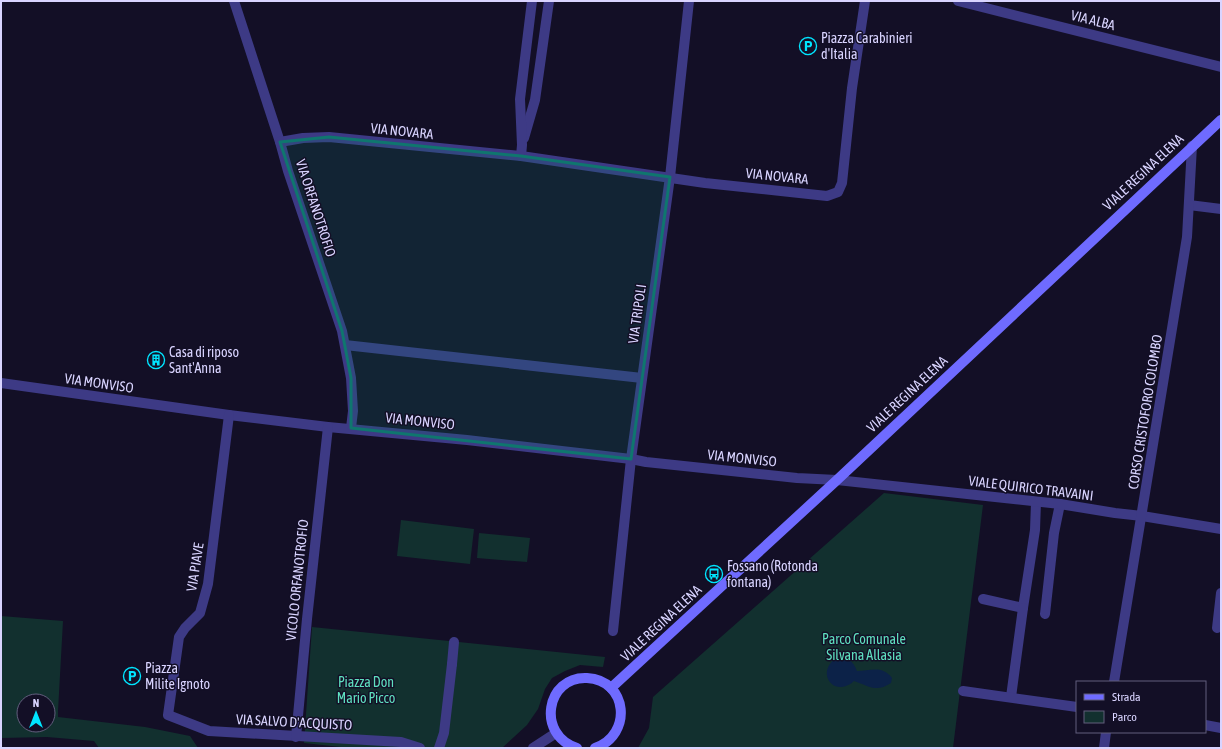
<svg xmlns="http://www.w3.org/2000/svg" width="1222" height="749" font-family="'Asap Condensed',sans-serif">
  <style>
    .green { fill: #12302f; fill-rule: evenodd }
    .water { fill: #0c2248 }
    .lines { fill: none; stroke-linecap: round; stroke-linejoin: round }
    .service { stroke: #3d3a85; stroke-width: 10 }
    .pedestrian { stroke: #3d3a85; stroke-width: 10 }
    .minor { stroke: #3d3a85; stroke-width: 10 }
    .tertiary { stroke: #3d3a85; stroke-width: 10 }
    .secondary { stroke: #6f6bff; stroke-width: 10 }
    .marked { fill: #0f766e; fill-opacity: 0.2; stroke: #0f766e; stroke-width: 3; stroke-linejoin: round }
    .labels { text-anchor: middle; stroke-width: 3; stroke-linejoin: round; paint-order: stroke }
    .street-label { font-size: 14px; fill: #d9d4ff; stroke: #130f26 }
    .poi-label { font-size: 14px; fill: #d9d4ff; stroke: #130f26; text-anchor: start }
    .park-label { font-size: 14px; fill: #5fe0c0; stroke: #130f26 }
  </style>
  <rect width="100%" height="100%" fill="#130f26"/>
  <g class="green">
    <path d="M 884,493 L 983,505 L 953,748 L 638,748 L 649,728 L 653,697 Z"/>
    <path d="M 401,520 L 474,529 L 470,564 L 397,556 Z"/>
    <path d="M 479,533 L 530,538 L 527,562 L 477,558 Z"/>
    <path d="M 1,616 L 63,621 L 58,711 L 58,717 L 145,727 L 190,736 L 198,748 L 99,748 L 94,741 L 47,737 L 1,738 ZM 24,701 L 48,701 L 48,725 L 24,725 Z"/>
    <path d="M 312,627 L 605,657 L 603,667 L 580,665 L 565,671 L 552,678 L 545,689 L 538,709 L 527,725 L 502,748 L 350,748 L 304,743 Z"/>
  </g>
  <path class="water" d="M 838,657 C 849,658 853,661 857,671 C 870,671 882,665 892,678 L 891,683 C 876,693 869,686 854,681 C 852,683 849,685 846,686 C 829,692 817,669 838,657 Z"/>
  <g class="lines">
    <g class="service">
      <path d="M 345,345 L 642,378"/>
      <path d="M 983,599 L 1023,608 L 1035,530 L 1036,502"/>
      <path d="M 1045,614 L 1054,533 L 1060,504"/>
      <path d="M 1217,628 L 1221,593"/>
      <path d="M 1011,697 L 1023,608"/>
    </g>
    <path class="pedestrian" d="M 452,664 L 454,642"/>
    <g class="minor">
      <path d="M 234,1 L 280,142 L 288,171 L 342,331 L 351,378 L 353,411 L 351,428"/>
      <path d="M 958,1 L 1221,67"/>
      <path d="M 524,138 L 535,100 L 549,1"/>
      <path d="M 280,142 L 303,138 L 329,137 L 521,156 L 705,183 L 827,196 L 838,192 L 842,183 L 852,88 L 865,1"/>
      <path d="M 521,156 L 522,145 L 520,99 L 532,1"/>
      <path d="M 1189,205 L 1221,209"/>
      <path d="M 1,383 L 229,415 L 328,427 L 467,440 L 631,459 L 646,462 L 797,478 L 837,480 L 1060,504 L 1115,513 L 1142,516 L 1221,529"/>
      <path d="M 229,415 L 208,584 L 200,613 L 185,628 L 179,637 L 168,715 L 209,731 L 401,742 L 420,748"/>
      <path d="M 613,631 L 631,459 L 670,177 L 689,1"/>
      <path d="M 1114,682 L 1187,237 L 1192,146"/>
      <path d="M 963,691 L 1077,707"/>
      <path d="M 1205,725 L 1221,728"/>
      <path d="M 296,737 L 307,619 L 328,427"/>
      <path d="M 439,748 L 444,733 L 452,664"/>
      <path d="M 1104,748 L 1106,732"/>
    </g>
    <path class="tertiary" d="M 533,748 L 556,733"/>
    <g class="secondary">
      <path d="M 611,688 L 837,480 L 1221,120"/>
      <path d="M 577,748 C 536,735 546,676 587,678 C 628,680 633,735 595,748"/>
    </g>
  </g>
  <path class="marked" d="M 329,137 L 521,156 L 670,177 L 631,459 L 351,428 L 351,378 L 342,331 L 280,142 Z"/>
  <defs>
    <g id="parking-ring" transform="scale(0.9)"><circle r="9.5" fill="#130f26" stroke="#00e5ff" stroke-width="1.5"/><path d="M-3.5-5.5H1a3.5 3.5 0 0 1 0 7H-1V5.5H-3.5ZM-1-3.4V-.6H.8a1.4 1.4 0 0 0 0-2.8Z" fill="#00e5ff"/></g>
    <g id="building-ring" transform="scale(0.9)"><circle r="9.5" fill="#130f26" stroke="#00e5ff" stroke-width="1.5"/><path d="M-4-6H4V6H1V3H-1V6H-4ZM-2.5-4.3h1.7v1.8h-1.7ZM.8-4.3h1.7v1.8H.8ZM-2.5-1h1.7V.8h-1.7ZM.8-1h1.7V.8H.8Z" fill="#00e5ff"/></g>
    <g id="bus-ring" transform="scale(0.9)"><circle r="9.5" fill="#130f26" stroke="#00e5ff" stroke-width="1.5"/><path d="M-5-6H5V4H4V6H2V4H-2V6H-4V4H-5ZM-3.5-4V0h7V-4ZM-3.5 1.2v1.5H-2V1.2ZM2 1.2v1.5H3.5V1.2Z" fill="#00e5ff"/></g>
  </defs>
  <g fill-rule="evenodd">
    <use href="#parking-ring" x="808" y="46"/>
    <use href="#building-ring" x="156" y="360"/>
    <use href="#bus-ring" x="714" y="574"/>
    <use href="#parking-ring" x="132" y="676"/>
  </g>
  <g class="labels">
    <g class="street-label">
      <text transform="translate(1093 20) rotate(14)" y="5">VIA ALBA</text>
      <text transform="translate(402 131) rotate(6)" y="5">VIA NOVARA</text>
      <text transform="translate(1143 172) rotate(-43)" y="5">VIALE REGINA ELENA</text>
      <text transform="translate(777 176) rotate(6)" y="5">VIA NOVARA</text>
      <text transform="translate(316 208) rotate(72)" y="5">VIA ORFANOTROFIO</text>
      <text transform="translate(637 314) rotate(-82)" y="5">VIA TRIPOLI</text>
      <text transform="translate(99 383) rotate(8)" y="5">VIA MONVISO</text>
      <text transform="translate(907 394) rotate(-43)" y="5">VIALE REGINA ELENA</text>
      <text transform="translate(1145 412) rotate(-81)" y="5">CORSO CRISTOFORO COLOMBO</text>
      <text transform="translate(420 421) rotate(6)" y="5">VIA MONVISO</text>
      <text transform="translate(742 458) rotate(6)" y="5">VIA MONVISO</text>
      <text transform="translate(1031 488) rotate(7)" y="5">VIALE QUIRICO TRAVAINI</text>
      <text transform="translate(195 567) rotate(-81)" y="5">VIA PIAVE</text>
      <text transform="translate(297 580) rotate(-84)" y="5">VICOLO ORFANOTROFIO</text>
      <text transform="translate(661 623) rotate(-43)" y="5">VIALE REGINA ELENA</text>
      <text transform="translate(294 722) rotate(3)" y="5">VIA SALVO D'ACQUISTO</text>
    </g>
    <g class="poi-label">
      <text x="821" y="43">Piazza Carabinieri<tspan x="821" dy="16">d'Italia</tspan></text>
      <text x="169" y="357">Casa di riposo<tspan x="169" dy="16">Sant'Anna</tspan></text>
      <text x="727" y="571">Fossano (Rotonda<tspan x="727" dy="16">fontana)</tspan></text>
      <text x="145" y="673">Piazza<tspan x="145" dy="16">Milite Ignoto</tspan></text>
    </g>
    <g class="park-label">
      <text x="864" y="644">Parco Comunale<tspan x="864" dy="16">Silvana Allasia</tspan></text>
      <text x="366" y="687">Piazza Don<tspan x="366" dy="16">Mario Picco</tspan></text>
    </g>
  </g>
  <rect width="1222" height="749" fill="none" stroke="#d9d4ff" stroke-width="4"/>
  <rect x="1076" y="681" width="130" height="52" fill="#130f26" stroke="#625e7d"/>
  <rect x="1084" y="694" width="20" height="6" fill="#6f6bff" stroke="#625e7d"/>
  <text x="1112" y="701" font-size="12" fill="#d9d4ff">Strada</text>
  <rect x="1084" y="711" width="20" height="12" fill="#12302f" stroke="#625e7d"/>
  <text x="1112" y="721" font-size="12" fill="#d9d4ff">Parco</text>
  <g transform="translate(36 713)"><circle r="19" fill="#130f26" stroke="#625e7d"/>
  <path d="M0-3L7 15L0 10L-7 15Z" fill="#00e5ff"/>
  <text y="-6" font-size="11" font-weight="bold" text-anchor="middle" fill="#d9d4ff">N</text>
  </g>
</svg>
